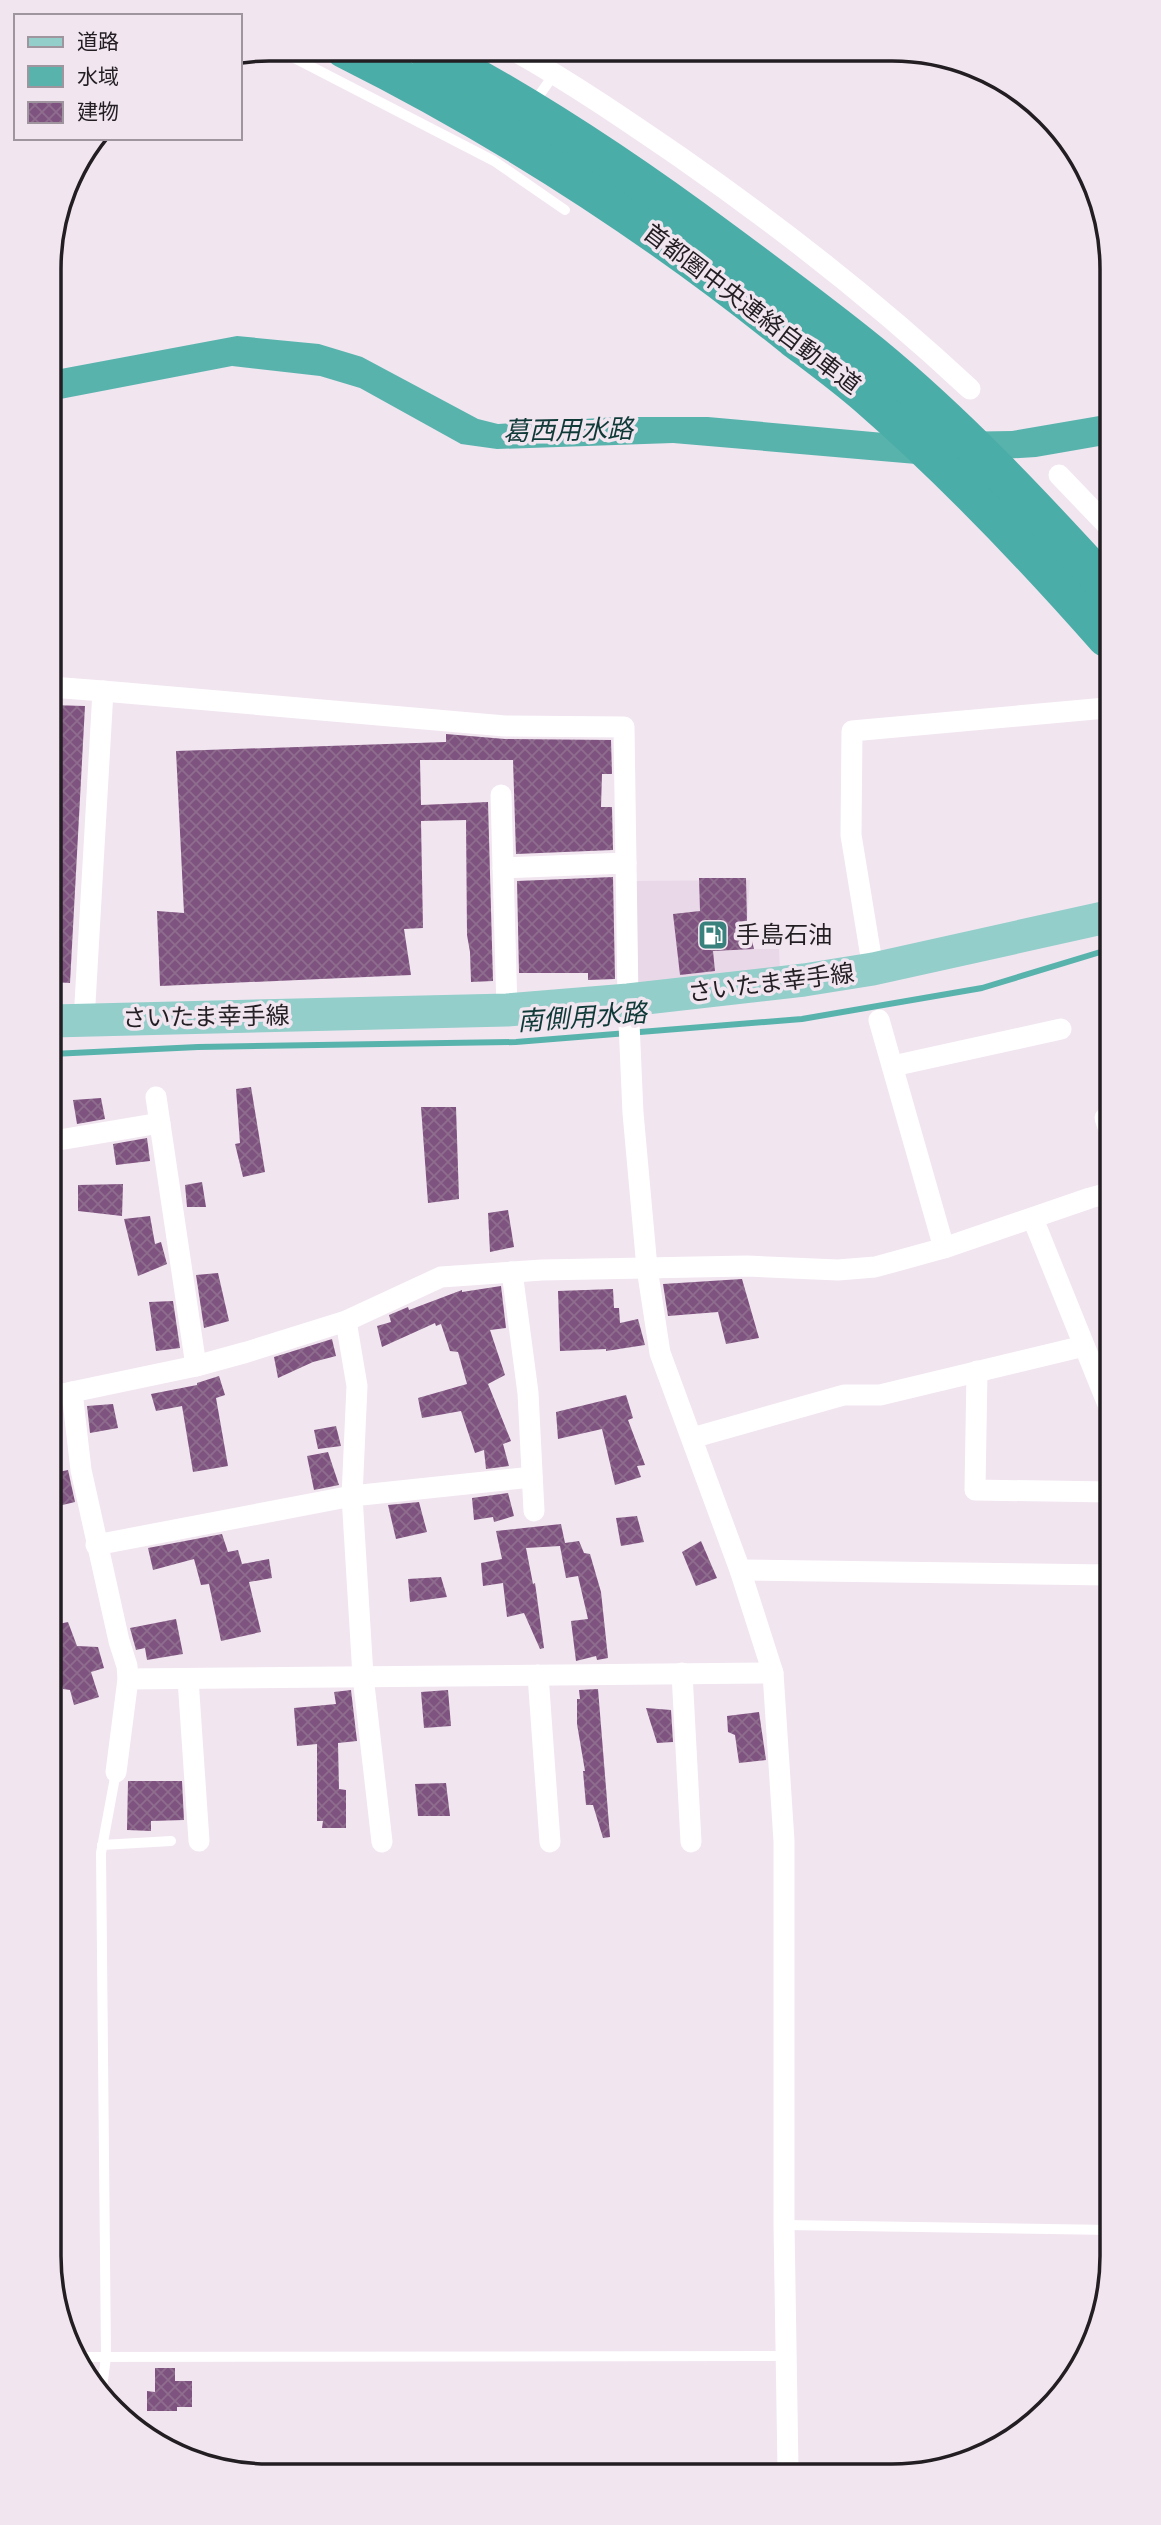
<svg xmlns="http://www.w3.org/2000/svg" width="1161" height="2525" font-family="'Asap Condensed','Noto Sans JP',sans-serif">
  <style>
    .built { fill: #e9d8e8 }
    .water { fill: #59b3ad }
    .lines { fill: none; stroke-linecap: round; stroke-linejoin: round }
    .stream { stroke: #59b3ad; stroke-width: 6 }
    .building { fill: url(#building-cross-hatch) }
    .service { stroke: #fff; stroke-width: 10 }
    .minor { stroke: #fff; stroke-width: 21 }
    .primary { stroke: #93ceca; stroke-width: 33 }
    .motorway { stroke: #4bada7; stroke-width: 38 }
    .labels { text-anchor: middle; stroke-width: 7; stroke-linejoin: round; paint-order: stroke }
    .street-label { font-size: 24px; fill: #221e22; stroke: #f1e5f0 }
    .poi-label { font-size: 24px; fill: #221e22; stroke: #f1e5f0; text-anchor: start }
    .water-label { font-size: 26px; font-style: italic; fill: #0e3937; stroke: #f1e5f0 }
    .rim { fill: none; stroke: #221e22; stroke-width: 3.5 }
  </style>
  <defs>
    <pattern id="building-cross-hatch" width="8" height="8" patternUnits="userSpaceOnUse" patternTransform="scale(1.75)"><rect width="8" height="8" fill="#7f537f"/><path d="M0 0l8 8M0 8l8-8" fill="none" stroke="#8e6d8e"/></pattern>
  </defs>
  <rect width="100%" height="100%" fill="#f1e5f0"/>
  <path class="built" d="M 750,880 L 747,921 L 754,949 L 779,949 L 780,973 L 638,989 L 636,881 Z"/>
  <path class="water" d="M 237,336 L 319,344 L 362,357 L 478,419 L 498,424 L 617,417 L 708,417 L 884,433 L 1012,431 L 1105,415 L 1105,445 L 1036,457 L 916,464 L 673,443 L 497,449 L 461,444 L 360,388 L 320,376 L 232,366 L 50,401 L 50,371 Z"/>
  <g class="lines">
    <path class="stream" d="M 52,1054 L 198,1047 L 516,1042 L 802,1019 L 982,988 L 1107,950"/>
  </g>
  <g class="building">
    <path d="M 51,705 L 85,706 L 70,983 L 52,982 Z"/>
    <path d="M 446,734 L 505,739 L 611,740 L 612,774 L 602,774 L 601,807 L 612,807 L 613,850 L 516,854 L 513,760 L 420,760 L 421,805 L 488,802 L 493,981 L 471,982 L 470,952 L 467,935 L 466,820 L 421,821 L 423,928 L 404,929 L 411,975 L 160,986 L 157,911 L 184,913 L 176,751 L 446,742 Z"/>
    <path d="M 613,877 L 615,979 L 588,980 L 588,973 L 519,973 L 517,881 Z"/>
    <path d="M 699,878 L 746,878 L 747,921 L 754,949 L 713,951 L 715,971 L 680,975 L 673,914 L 700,911 Z"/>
    <path d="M 251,1087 L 265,1172 L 243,1177 L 235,1144 L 240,1143 L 236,1089 Z"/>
    <path d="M 101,1098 L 105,1119 L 77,1124 L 73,1100 Z"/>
    <path d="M 421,1107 L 456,1107 L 459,1199 L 428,1203 Z"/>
    <path d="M 147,1138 L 150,1161 L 116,1165 L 113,1144 Z"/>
    <path d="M 202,1182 L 206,1207 L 187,1207 L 185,1185 Z"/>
    <path d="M 123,1184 L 122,1216 L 78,1211 L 78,1185 Z"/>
    <path d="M 508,1210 L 514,1247 L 490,1252 L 488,1213 Z"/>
    <path d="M 150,1216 L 155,1244 L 161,1242 L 167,1264 L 138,1276 L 124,1219 Z"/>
    <path d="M 218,1273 L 229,1321 L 204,1328 L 196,1275 Z"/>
    <path d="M 742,1279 L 759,1338 L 726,1344 L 718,1312 L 668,1316 L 663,1284 Z"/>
    <path d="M 501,1286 L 506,1328 L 490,1330 L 505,1375 L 488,1384 L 511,1441 L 503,1444 L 509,1466 L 486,1469 L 484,1450 L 475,1453 L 461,1411 L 422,1418 L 418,1398 L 467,1384 L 458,1352 L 450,1351 L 441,1324 L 436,1326 L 435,1323 L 382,1347 L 377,1326 L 391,1322 L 389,1315 L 408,1307 L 409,1310 L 462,1290 L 462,1292 Z"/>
    <path d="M 613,1289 L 614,1308 L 619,1308 L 620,1323 L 638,1319 L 645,1345 L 606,1351 L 606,1349 L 560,1351 L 558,1291 Z"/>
    <path d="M 173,1301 L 180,1348 L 156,1351 L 149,1302 Z"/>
    <path d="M 332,1339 L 336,1356 L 313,1362 L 278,1378 L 274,1357 Z"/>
    <path d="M 219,1376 L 225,1395 L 216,1398 L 228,1466 L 193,1472 L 182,1406 L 156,1411 L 151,1394 L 197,1385 L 197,1383 Z"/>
    <path d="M 626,1395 L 633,1418 L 628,1420 L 645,1465 L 637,1466 L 641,1477 L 615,1485 L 602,1429 L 558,1439 L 556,1412 Z"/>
    <path d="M 113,1404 L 118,1428 L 90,1433 L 87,1406 Z"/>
    <path d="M 336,1426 L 341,1446 L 318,1449 L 314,1430 Z"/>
    <path d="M 328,1452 L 339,1485 L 314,1490 L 307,1456 Z"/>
    <path d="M 68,1470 L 75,1502 L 54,1507 L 54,1473 Z"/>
    <path d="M 508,1493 L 514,1516 L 494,1522 L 493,1517 L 474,1520 L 472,1498 Z"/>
    <path d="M 419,1502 L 427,1532 L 396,1539 L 388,1505 Z"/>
    <path d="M 637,1516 L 644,1542 L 621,1546 L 616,1518 Z"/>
    <path d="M 561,1524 L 565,1543 L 579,1541 L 584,1553 L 590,1554 L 601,1592 L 608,1658 L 597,1660 L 596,1656 L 576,1661 L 571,1621 L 588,1619 L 578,1576 L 566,1578 L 560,1546 L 526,1548 L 533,1584 L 535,1583 L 544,1648 L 540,1649 L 524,1613 L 507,1617 L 503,1583 L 483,1586 L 481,1563 L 502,1559 L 496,1531 Z"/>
    <path d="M 222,1534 L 228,1552 L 238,1550 L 242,1564 L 269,1559 L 272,1578 L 249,1582 L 261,1632 L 221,1641 L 209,1584 L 201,1585 L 194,1559 L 153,1570 L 148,1548 Z"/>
    <path d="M 701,1541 L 717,1578 L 696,1586 L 682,1552 Z"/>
    <path d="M 441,1577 L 447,1597 L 410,1602 L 408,1579 Z"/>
    <path d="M 176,1619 L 183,1654 L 147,1660 L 145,1648 L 136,1650 L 130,1628 Z"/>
    <path d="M 68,1622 L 77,1646 L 98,1647 L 104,1668 L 91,1672 L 99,1697 L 74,1705 L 70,1690 L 63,1689 L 54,1665 L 54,1625 Z"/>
    <path d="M 598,1689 L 610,1837 L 603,1838 L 593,1805 L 586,1805 L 583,1771 L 585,1771 L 577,1724 L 577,1699 L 580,1699 L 579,1690 Z"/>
    <path d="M 351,1690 L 357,1741 L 338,1743 L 339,1789 L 346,1790 L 346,1828 L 322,1828 L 323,1821 L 317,1821 L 317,1744 L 297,1746 L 294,1708 L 336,1704 L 334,1692 Z"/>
    <path d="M 448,1690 L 451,1726 L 424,1728 L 421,1692 Z"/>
    <path d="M 646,1708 L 671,1710 L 673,1742 L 657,1743 Z"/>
    <path d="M 759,1712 L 766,1760 L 739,1763 L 735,1735 L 728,1732 L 727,1716 Z"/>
    <path d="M 128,1781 L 182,1781 L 184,1820 L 151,1821 L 151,1831 L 127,1830 Z"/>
    <path d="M 446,1783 L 450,1816 L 418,1816 L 415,1784 Z"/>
    <path d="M 155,2368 L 175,2368 L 175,2381 L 192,2381 L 192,2407 L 177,2407 L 177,2411 L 147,2411 L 147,2391 L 155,2392 Z"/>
  </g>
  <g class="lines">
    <g class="service">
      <path d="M 277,49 L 494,161 L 565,210"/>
      <path d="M 533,104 L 555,73"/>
      <path d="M 102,1845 L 171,1841"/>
      <path d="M 784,2225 L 1111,2230"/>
      <path d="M 76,2357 L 787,2356"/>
      <path d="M 101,2395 L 106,2357 L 101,1853 L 116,1772"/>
    </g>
    <g class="minor">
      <path d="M 515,51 C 572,83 626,120 680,157 C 782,228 879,304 970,389"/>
      <path d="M 1059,475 L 1105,523"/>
      <path d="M 51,687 L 103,691 L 84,1021"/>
      <path d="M 103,691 L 505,726 L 624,727 L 628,1000 L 633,1113 L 647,1268 L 660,1353 L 740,1570 L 773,1673 L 784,1841 L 784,2225 L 788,2469"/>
      <path d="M 501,795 L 507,1010"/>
      <path d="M 503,868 L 626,863"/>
      <path d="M 873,969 L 851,835 L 852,731 L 1106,708"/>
      <path d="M 879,1020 L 944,1248"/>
      <path d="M 893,1066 L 1061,1029"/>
      <path d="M 156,1097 L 196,1366"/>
      <path d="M 1105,1118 L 1108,1127"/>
      <path d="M 53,1141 L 160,1123"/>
      <path d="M 1033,1219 L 1109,1407"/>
      <path d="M 512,1272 L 528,1393 L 534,1511"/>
      <path d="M 346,1321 L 357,1386 L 352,1496 L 363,1676 L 382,1842"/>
      <path d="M 977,1371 L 975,1490 L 1109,1492"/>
      <path d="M 72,1392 L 81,1470 L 119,1641 L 127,1666 L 128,1679 L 116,1772"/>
      <path d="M 53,1396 L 196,1366 L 247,1352 L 346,1321 L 441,1277 L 542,1270 L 747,1266 L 838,1270 L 875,1267 L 944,1248 L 1090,1198 L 1108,1193"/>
      <path d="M 692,1438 L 844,1395 L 880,1395 L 1084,1346"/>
      <path d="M 96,1545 L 352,1496 L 532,1477"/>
      <path d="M 740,1570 L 1109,1575"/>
      <path d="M 682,1673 L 691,1842"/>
      <path d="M 538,1675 L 550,1842"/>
      <path d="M 128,1679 L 773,1673"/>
      <path d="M 188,1679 L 199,1841"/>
    </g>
    <path class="primary" d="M 52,1021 L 507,1010 L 628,1000 L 804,980 L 873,969 L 1107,917"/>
    <g class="motorway">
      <path d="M 344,49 C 504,129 654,226 793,338 C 818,357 844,376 868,397 C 953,471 1032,554 1106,638"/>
      <path d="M 426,50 C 531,105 629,170 724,241 C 774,278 824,315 872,354 C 956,423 1032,504 1106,585"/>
    </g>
  </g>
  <defs>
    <g id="fuel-square" transform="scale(1.575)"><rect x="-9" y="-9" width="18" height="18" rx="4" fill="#39817c" stroke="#f1e5f0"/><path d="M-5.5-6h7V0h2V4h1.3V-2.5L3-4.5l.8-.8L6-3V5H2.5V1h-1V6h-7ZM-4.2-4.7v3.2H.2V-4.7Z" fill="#fff"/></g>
  </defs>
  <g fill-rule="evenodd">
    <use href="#fuel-square" x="713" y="935"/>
  </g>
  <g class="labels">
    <g class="street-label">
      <text transform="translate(752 309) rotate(37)" y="8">首都圏中央連絡自動車道</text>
      <text transform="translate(771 983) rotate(-7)" y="8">さいたま幸手線</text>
      <text transform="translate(206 1017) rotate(-1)" y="8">さいたま幸手線</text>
    </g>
    <g class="poi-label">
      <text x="736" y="943">手島石油</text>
    </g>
    <g class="water-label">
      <text transform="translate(568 430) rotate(-1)" y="9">葛西用水路</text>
      <text transform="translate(582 1017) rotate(-4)" y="9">南側用水路</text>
    </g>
  </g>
  <path d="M0 0H1161V2525H0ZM269 61H892A208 208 0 0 1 1100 269V2256A208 208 0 0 1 892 2464H269A208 208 0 0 1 61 2256V269A208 208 0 0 1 269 61Z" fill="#f1e5f0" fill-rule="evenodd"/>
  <path class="rim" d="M269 61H892A208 208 0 0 1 1100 269V2256A208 208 0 0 1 892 2464H269A208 208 0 0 1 61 2256V269A208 208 0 0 1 269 61Z"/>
  <rect x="14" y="14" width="228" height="126" fill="#f1e5f0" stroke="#9e959e" stroke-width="2"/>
  <rect x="28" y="37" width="35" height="10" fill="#93ceca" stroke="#9e959e" stroke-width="2"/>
  <text x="77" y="49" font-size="21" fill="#221e22">道路</text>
  <rect x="28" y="66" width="35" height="21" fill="#59b3ad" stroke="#9e959e" stroke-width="2"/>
  <text x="77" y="84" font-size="21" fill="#221e22">水域</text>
  <rect x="28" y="102" width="35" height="21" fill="url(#building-cross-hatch)" stroke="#9e959e" stroke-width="2"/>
  <text x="77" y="119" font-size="21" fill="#221e22">建物</text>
</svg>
